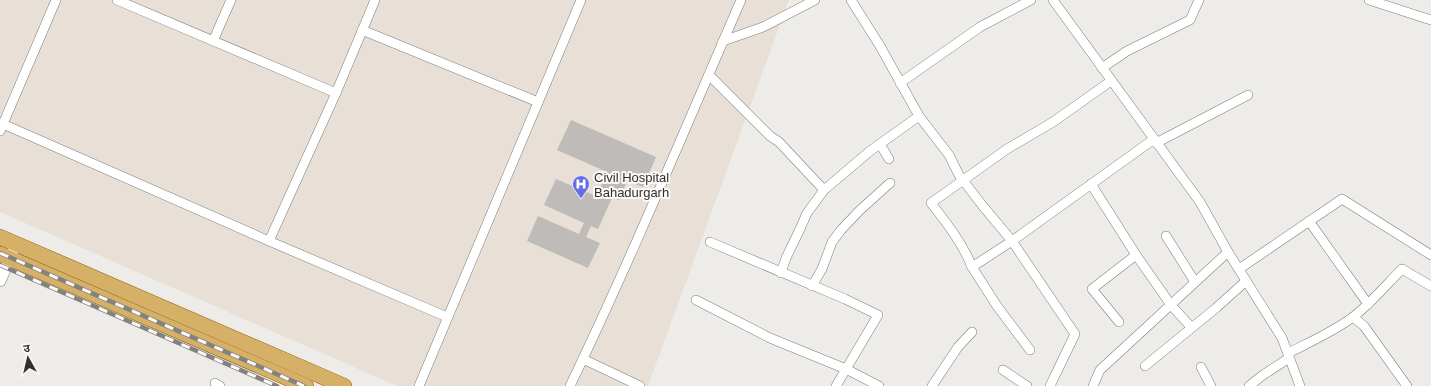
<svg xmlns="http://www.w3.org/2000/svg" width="1431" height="386" font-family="Arial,'Noto Sans Devanagari',sans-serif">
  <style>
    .built { fill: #e8e0d7 }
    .building { fill: #bebbb8 }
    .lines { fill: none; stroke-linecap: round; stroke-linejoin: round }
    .minor-casing { stroke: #7f7d7a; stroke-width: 10 }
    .tertiary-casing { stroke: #7f7d7a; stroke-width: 12 }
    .primary-casing { stroke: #8a6110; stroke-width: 16 }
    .minor { stroke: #fff; stroke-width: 9 }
    .tertiary { stroke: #fff; stroke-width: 11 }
    .primary { stroke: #d6b066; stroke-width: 15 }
    .rail-casing { stroke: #83827f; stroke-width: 4.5 }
    .rail { stroke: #fcf9f6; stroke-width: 3; stroke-dasharray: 9; stroke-linecap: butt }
    .labels { text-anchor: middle; stroke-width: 4; stroke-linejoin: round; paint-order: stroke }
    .poi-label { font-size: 13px; fill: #31302f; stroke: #fcf9f6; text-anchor: start }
  </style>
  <rect width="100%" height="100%" fill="#eeece8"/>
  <path class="built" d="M 0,0 L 789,0 L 648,386 L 397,386 L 0,212 Z"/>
  <path class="building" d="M 571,120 L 656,157 L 643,187 L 627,181 L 619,200 L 612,198 L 598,229 L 591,226 L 586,237 L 600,243 L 588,268 L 527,241 L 538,216 L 579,234 L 584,223 L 544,205 L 556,179 L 598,197 L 601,191 L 599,190 L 607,172 L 557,150 Z"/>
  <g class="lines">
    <g class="minor-casing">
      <g id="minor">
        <path d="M 117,0 L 336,93"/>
        <path d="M 851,0 L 880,46 L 919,116 L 949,155 L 959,175 L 982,205 L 1012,241 L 972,267 L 997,306 L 1030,350"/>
        <path d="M 1053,0 L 1200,202 L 1228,252 L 1282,338 L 1300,386"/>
        <path d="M 1369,0 L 1431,20"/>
        <path d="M 362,30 L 538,102"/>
        <path d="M 213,41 L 231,0"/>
        <path d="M 723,41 L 763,27 L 815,0"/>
        <path d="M 1102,68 L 1127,51 L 1190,20 L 1199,0"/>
        <path d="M 709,75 L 770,136 L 779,142 L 824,190"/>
        <path d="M 900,83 L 980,27 L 1031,0"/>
        <path d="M 3,124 L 269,241 L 447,317"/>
        <path d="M 0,131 L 56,0"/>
        <path d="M 1156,143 L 1248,95"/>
        <path d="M 880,144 L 889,159"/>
        <path d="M 1091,184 L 1136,255 L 1092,289 L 1119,322"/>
        <path d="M 1309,221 L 1368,304"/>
        <path d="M 1166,236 L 1195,282"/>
        <path d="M 269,241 L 336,93 L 375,0"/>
        <path d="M 710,242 L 845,299 L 878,315 L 836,386"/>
        <path d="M 1136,255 L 1171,305 L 1191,327"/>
        <path d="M 972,267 C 963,244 946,222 931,203 L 1007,149 L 1053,122 L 1111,81"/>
        <path d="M 1239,269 L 1342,199 L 1431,255"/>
        <path d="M 781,273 L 786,258 L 800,229 L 807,213 L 824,190 L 870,151 L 919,116"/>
        <path d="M 812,286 L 822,269 L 832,242 L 841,230 L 860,210 L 890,183"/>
        <path d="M 696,300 L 770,338 L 846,369 L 879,386"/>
        <path d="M 1353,317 L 1364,326 L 1407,386"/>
        <path d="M 1288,353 C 1310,342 1333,332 1353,317 C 1371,303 1386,285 1402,269 L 1431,286"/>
        <path d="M 583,359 L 640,386"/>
        <path d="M 1145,366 L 1216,308 L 1246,281"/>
        <path d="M 1201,367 L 1211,386"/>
        <path d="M 1003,370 L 1027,386"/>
        <path d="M 215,383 L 220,386"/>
        <path d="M 419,386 L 581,0"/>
        <path d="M 570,386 C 631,259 685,129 741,0"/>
        <path d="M 932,386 L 958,347 L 972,332"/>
        <path d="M 1050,386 L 1075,334 L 1012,241 L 1154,139"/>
        <path d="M 1093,386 L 1100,370 L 1228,252"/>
        <path d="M 1249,386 L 1263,375 L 1289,358"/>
      </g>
    </g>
    <g class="tertiary-casing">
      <path id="tertiary" d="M 0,281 L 16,244"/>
    </g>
    <g class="primary-casing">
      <g id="primary">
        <path d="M 0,237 L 344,386"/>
        <path d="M 0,254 L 306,386"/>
      </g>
    </g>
    <use href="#minor" class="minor"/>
    <use href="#tertiary" class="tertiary"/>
    <use href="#primary" class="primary"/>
    <g class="rail-casing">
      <g id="rail">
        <path d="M 0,253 L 304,386"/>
        <path d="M 0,265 L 277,386"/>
      </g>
    </g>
    <use href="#rail" class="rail"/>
  </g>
  <defs>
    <g id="hospital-pin" transform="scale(0.9)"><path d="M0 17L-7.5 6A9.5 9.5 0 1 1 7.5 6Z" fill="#646ee6" stroke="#fcf9f6"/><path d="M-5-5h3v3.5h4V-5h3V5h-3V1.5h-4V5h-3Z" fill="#fff"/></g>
  </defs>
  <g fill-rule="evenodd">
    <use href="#hospital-pin" x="581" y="184"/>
  </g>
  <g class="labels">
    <g class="poi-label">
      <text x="594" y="182">Civil Hospital<tspan x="594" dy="15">Bahadurgarh</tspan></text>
    </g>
  </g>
  <g transform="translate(28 358) rotate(352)" stroke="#fcf9f6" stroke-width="3" paint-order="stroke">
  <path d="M0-3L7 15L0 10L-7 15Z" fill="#31302f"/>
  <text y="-6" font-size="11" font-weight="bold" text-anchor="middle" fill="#31302f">उ</text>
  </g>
</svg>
